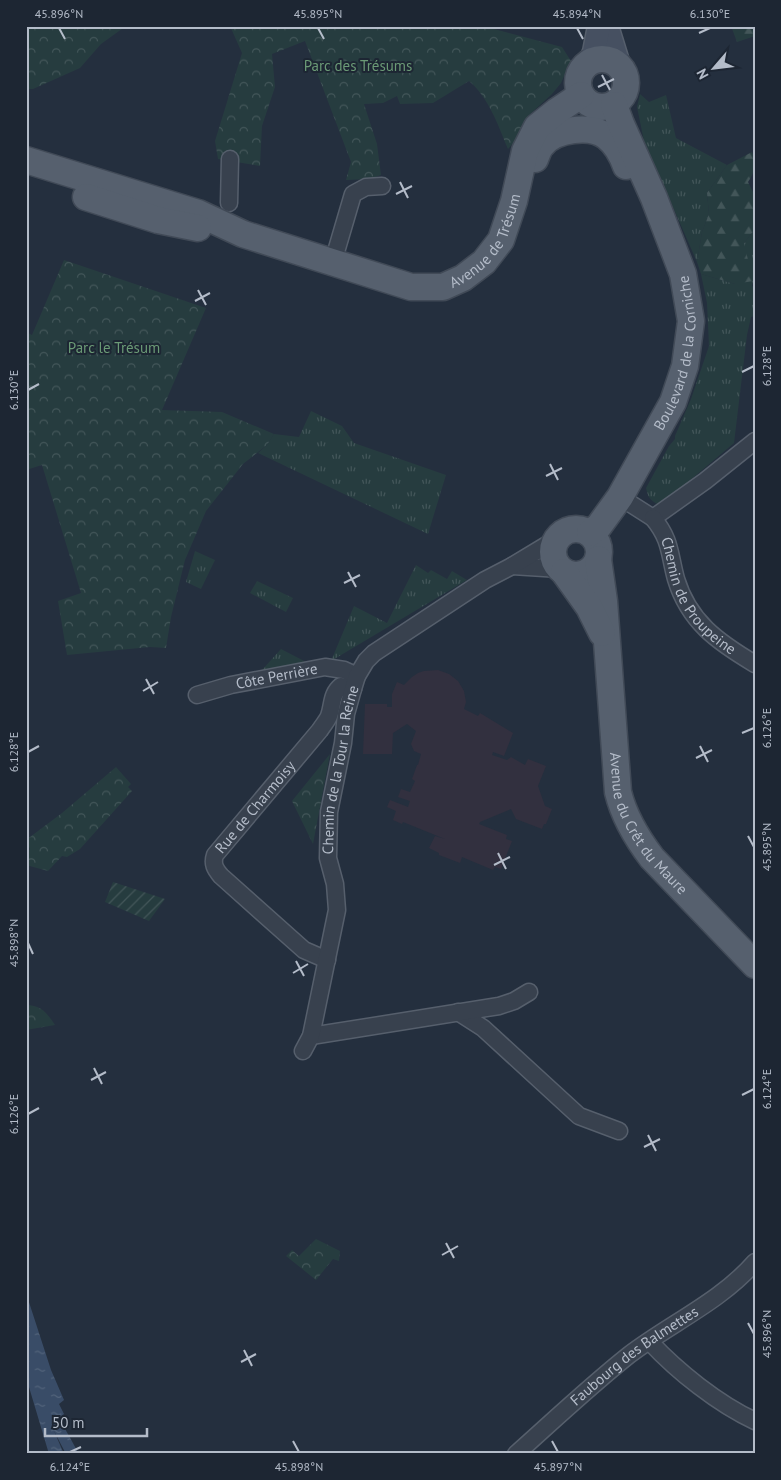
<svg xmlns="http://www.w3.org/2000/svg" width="781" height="1480" font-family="'PT Sans',sans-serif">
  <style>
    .medical { fill: #32303f }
    .grass { fill: url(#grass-tufts) }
    .forest { fill: url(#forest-firs) }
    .park { fill: url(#park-crowns) }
    .garden { fill: url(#garden-furrows) }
    .water { fill: url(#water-ripples) }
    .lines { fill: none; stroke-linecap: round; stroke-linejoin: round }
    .minor-casing { stroke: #565f6c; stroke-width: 19 }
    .secondary-casing { stroke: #565f6c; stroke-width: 25 }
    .primary-casing { stroke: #414a57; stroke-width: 29 }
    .minor { stroke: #38414e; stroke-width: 16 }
    .secondary { stroke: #465061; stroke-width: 22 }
    .primary { stroke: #56606e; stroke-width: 26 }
    .ticks { fill: none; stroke: #b4bcc9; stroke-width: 2 }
    .labels { text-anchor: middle; stroke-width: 4; stroke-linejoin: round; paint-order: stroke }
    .park-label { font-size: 15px; fill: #6b9a76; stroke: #1d2633 }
    .street-label { font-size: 15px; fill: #b4bcc9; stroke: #1d2633 }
    .neatline { fill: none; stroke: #b4bcc9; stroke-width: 2 }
    .ticks-label { font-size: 12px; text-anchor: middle; fill: #b4bcc9 }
  </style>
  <defs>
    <pattern id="grass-tufts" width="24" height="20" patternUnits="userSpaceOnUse" patternTransform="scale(1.25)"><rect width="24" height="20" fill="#263c3f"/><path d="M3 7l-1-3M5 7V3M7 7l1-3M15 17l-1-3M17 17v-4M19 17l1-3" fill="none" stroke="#435659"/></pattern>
    <pattern id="forest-firs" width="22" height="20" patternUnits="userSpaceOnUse" patternTransform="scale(1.25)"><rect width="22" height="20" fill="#263c3f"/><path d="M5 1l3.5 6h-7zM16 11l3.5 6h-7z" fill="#435659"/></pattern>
    <pattern id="park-crowns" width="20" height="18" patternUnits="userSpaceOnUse" patternTransform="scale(1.25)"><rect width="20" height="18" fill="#263c3f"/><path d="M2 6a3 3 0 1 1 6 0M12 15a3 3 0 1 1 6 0" fill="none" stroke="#435659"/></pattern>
    <pattern id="garden-furrows" width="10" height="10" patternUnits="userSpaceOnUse" patternTransform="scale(1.25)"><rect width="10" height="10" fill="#263c3f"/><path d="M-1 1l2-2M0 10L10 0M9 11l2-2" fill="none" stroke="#435659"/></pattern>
    <pattern id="water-ripples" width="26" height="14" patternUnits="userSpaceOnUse" patternTransform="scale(1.25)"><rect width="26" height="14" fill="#394c67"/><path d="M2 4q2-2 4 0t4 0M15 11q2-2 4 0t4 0" fill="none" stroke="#53647b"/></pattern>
  </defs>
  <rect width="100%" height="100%" fill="#242f3e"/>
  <path class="medical" d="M 438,670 L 449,674 L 458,681 L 464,691 L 466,702 L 464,709 L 478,716 L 480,713 L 513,733 L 504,756 L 493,752 L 492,755 L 507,760 L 511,757 L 525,765 L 528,759 L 546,766 L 538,786 L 545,806 L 552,809 L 546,824 L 544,824 L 542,829 L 516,819 L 511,809 L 480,822 L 479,824 L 507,835 L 506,839 L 512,841 L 501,869 L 495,867 L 493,870 L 462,857 L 460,863 L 439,855 L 439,853 L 429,848 L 435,836 L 445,839 L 403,822 L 402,824 L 393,820 L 396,811 L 387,807 L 390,800 L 408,807 L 410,801 L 398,797 L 401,789 L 410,792 L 415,781 L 412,779 L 417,765 L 418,765 L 421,754 L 414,751 L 411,744 L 416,731 L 407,724 L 393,733 L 392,754 L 363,754 L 365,704 L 387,704 L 387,707 L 392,707 L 392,694 L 397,682 L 404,685 L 412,677 L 418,673 L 424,671 Z"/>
  <g class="grass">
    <path d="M 640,94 L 649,102 L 666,95 L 676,138 L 727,165 L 707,193 L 709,214 L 702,232 L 697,262 L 644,141 L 637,107 Z"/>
    <path d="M 755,229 L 755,274 L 752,286 L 755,288 L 755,316 L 751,317 L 747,335 L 734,443 L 668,499 L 657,504 C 650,500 648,497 646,488 L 669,446 L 675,439 L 675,436 L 691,399 L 709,346 L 707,303 L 701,274 L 735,284 L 744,243 Z"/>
    <path d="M 311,411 L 342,426 L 354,443 L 446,475 L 428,534 L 258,453 L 267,445 L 274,434 L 299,437 Z"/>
    <path d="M 195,551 L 215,560 L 201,589 L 186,582 Z"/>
    <path d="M 416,565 L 428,573 L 431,570 L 447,579 L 452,571 L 467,580 L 331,661 L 354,606 L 387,623 Z"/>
    <path d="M 257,581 L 293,598 L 286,612 L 250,593 Z"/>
    <path d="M 281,649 L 308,663 L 262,670 Z"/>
  </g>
  <g class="forest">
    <path d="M 731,26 L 755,26 L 755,36 L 737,42 Z"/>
    <path d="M 752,152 C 757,164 755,172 748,182 L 755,196 L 755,229 L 744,243 L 753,281 L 735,284 L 701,274 L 697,262 L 702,232 L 709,214 L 707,193 L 727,165 Z"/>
  </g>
  <g class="park">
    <path d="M 26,26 L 126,26 L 101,44 L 80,68 L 33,89 L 26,89 Z"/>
    <path d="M 230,26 L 483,26 L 562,47 L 571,61 L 561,83 L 552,94 L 528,116 L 515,141 L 508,149 C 498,125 489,98 469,81 L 433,103 L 400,104 L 397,96 L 383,103 L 364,104 L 377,144 L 381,175 L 370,179 L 346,180 L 351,162 L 305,41 L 272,54 L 275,87 L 262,126 L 260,166 L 218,159 L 215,141 L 242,53 Z"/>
    <path d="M 64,260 L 206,308 L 162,410 L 222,412 L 274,434 L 267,445 L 243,464 L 206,511 L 185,560 L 171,617 L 166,648 L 150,647 L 67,655 L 58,601 L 81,593 L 42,465 L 26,470 L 26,332 L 32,335 Z"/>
    <path d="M 330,754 L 313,844 L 292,801 Z"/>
    <path d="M 116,767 L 131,784 L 128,787 L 132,791 L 80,849 L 67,857 L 62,856 L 48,871 L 26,865 L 26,854 L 30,849 L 26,840 L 62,813 Z"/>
    <path d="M 26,1005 C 41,1005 47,1013 55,1025 L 26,1030 Z"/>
    <path d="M 316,1239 L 340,1251 L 339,1261 L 333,1259 L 316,1280 L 286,1256 L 292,1250 L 299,1256 Z"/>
  </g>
  <path class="garden" d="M 113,882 L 165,899 L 149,921 L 105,902 Z"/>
  <path class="water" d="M 26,1293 L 51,1370 L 64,1400 L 59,1404 L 64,1414 L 59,1418 L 79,1454 L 66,1454 L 54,1431 L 64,1454 L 49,1454 L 26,1377 Z"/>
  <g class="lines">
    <g class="minor-casing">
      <g id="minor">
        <path d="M 229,203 L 230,159"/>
        <path d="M 333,262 L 353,194 L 366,187 L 382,186"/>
        <path d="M 620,497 L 653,518 L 705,481 L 755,441"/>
        <path id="s1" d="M 653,518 C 671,540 669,553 676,579 C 689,622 718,642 755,664"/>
        <path d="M 512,566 L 560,569"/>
        <path id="s2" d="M 197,695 L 231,685 L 325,667 L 344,670 L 357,676"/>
        <path id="s3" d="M 327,960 L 304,950 L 221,876 C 215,869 212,864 215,855 L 320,730 C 323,725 327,721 329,716 C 333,705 331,694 341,686 L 353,689"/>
        <path d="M 458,1012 L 483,1028 L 579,1116 L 619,1131"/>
        <path d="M 311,1036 L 499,1006 L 514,1001 L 529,992"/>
        <path id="s4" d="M 303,1051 L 311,1036 L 337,910 L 335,884 L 328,858 L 329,812 L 343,743 L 346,714 L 353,689 L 357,676 L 366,661 L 374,653 L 485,580 L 512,566 L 555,540"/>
        <path d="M 650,1342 C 677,1371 718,1404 755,1421"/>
        <path id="s5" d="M 516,1454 C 553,1421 590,1386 629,1355 C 671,1323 720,1302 755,1262"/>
      </g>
    </g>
    <g class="secondary-casing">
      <g id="secondary">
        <path d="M 607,26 L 619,65"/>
        <path d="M 590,62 L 594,52 L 599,26"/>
      </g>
    </g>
    <g class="primary-casing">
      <g id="primary">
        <circle cx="602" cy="83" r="24"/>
        <path d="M 535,159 C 537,154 539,148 542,145 C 555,129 591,124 607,137 C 616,144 622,155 626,166"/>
        <path id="s6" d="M 26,160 L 198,213 L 243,234 L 411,287 L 443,287 L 463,278 L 484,262 L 501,240 L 514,201 L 525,151 L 537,127 L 557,111 L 581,95"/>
        <path d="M 86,197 L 158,220 L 198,228"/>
        <circle cx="576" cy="552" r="23"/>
        <path id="s7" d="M 590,533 L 599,526 L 620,497 L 673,402 L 685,366 L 691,321 L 683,274 L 654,198 L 621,124 L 614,105"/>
        <path id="s8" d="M 598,559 L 604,601 L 618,792 C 624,817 636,837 652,858 L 755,965"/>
        <path d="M 564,572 L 589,607 L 602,633"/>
      </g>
    </g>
    <use href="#minor" class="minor"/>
    <use href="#secondary" class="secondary"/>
    <use href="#primary" class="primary"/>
  </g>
  <path class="ticks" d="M 59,28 L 65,39M 318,28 L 324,39M 577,28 L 583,39M 699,33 L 710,28M 602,75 L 610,90M 598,87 L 614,79M 400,182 L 408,198M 396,194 L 412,186M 198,290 L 206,305M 195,301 L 210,293M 742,372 L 754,366M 28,390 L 39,384M 550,464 L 558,480M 546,476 L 562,468M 348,572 L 356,587M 344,583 L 360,575M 146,679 L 154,694M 143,691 L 158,682M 742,733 L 754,728M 700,746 L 708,762M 28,752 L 39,746M 696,758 L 712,750M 748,836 L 754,847M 498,853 L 506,869M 494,865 L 510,857M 28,943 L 33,954M 296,961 L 304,976M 293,973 L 308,964M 94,1068 L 102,1084M 91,1080 L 106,1072M 742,1095 L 754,1089M 28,1114 L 39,1108M 648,1135 L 656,1151M 644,1147 L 660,1139M 446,1243 L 454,1258M 442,1255 L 458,1246M 748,1323 L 754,1334M 244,1350 L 252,1366M 241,1362 L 256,1354M 293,1441 L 299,1452M 552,1441 L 558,1452M 70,1452 L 81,1447"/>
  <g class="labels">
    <g class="park-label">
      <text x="358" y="71">Parc des Trésums</text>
      <text x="114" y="353">Parc le Trésum</text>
    </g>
    <g class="street-label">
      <text dy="5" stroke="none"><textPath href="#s6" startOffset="504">Avenue de Trésum</textPath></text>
      <text dy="5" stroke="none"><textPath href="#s7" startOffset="205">Boulevard de la Corniche</textPath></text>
      <text dy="5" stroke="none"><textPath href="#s1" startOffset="92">Chemin de Proupeine</textPath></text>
      <text dy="5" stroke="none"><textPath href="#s2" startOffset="82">Côte Perrière</textPath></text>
      <text dy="5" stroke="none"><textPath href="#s4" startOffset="288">Chemin de la Tour la Reine</textPath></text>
      <text dy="5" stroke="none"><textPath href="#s3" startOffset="222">Rue de Charmoisy</textPath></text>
      <text dy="5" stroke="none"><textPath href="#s8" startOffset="275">Avenue du Crêt du Maure</textPath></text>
      <text dy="5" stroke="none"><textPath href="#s5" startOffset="154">Faubourg des Balmettes</textPath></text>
    </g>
  </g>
  <rect width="781" height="1480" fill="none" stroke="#1d2633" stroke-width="55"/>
  <g transform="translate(714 68) rotate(242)" stroke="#1d2633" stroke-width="4" paint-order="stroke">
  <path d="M0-4L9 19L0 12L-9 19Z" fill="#b4bcc9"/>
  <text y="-8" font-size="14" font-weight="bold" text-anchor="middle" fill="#b4bcc9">N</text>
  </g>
  <path d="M45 1428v8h102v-8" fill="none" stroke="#b4bcc9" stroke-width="2.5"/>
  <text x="52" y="1428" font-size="15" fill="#b4bcc9" stroke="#1d2633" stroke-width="4" paint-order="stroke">50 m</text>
  <rect x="28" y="28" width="726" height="1424" class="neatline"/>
  <g class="ticks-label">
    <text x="59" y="18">45.896°N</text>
    <text x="318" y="18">45.895°N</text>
    <text x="577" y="18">45.894°N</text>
    <text x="710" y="18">6.130°E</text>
    <text transform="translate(767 366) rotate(-90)" y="4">6.128°E</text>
    <text transform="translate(14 390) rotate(-90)" y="4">6.130°E</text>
    <text transform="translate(767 728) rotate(-90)" y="4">6.126°E</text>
    <text transform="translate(14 752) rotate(-90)" y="4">6.128°E</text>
    <text transform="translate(767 847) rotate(-90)" y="4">45.895°N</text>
    <text transform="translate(14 943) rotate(-90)" y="4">45.898°N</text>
    <text transform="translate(767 1089) rotate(-90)" y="4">6.124°E</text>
    <text transform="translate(14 1114) rotate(-90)" y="4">6.126°E</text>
    <text transform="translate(767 1334) rotate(-90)" y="4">45.896°N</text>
    <text x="70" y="1471">6.124°E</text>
    <text x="299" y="1471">45.898°N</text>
    <text x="558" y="1471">45.897°N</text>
  </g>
</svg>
